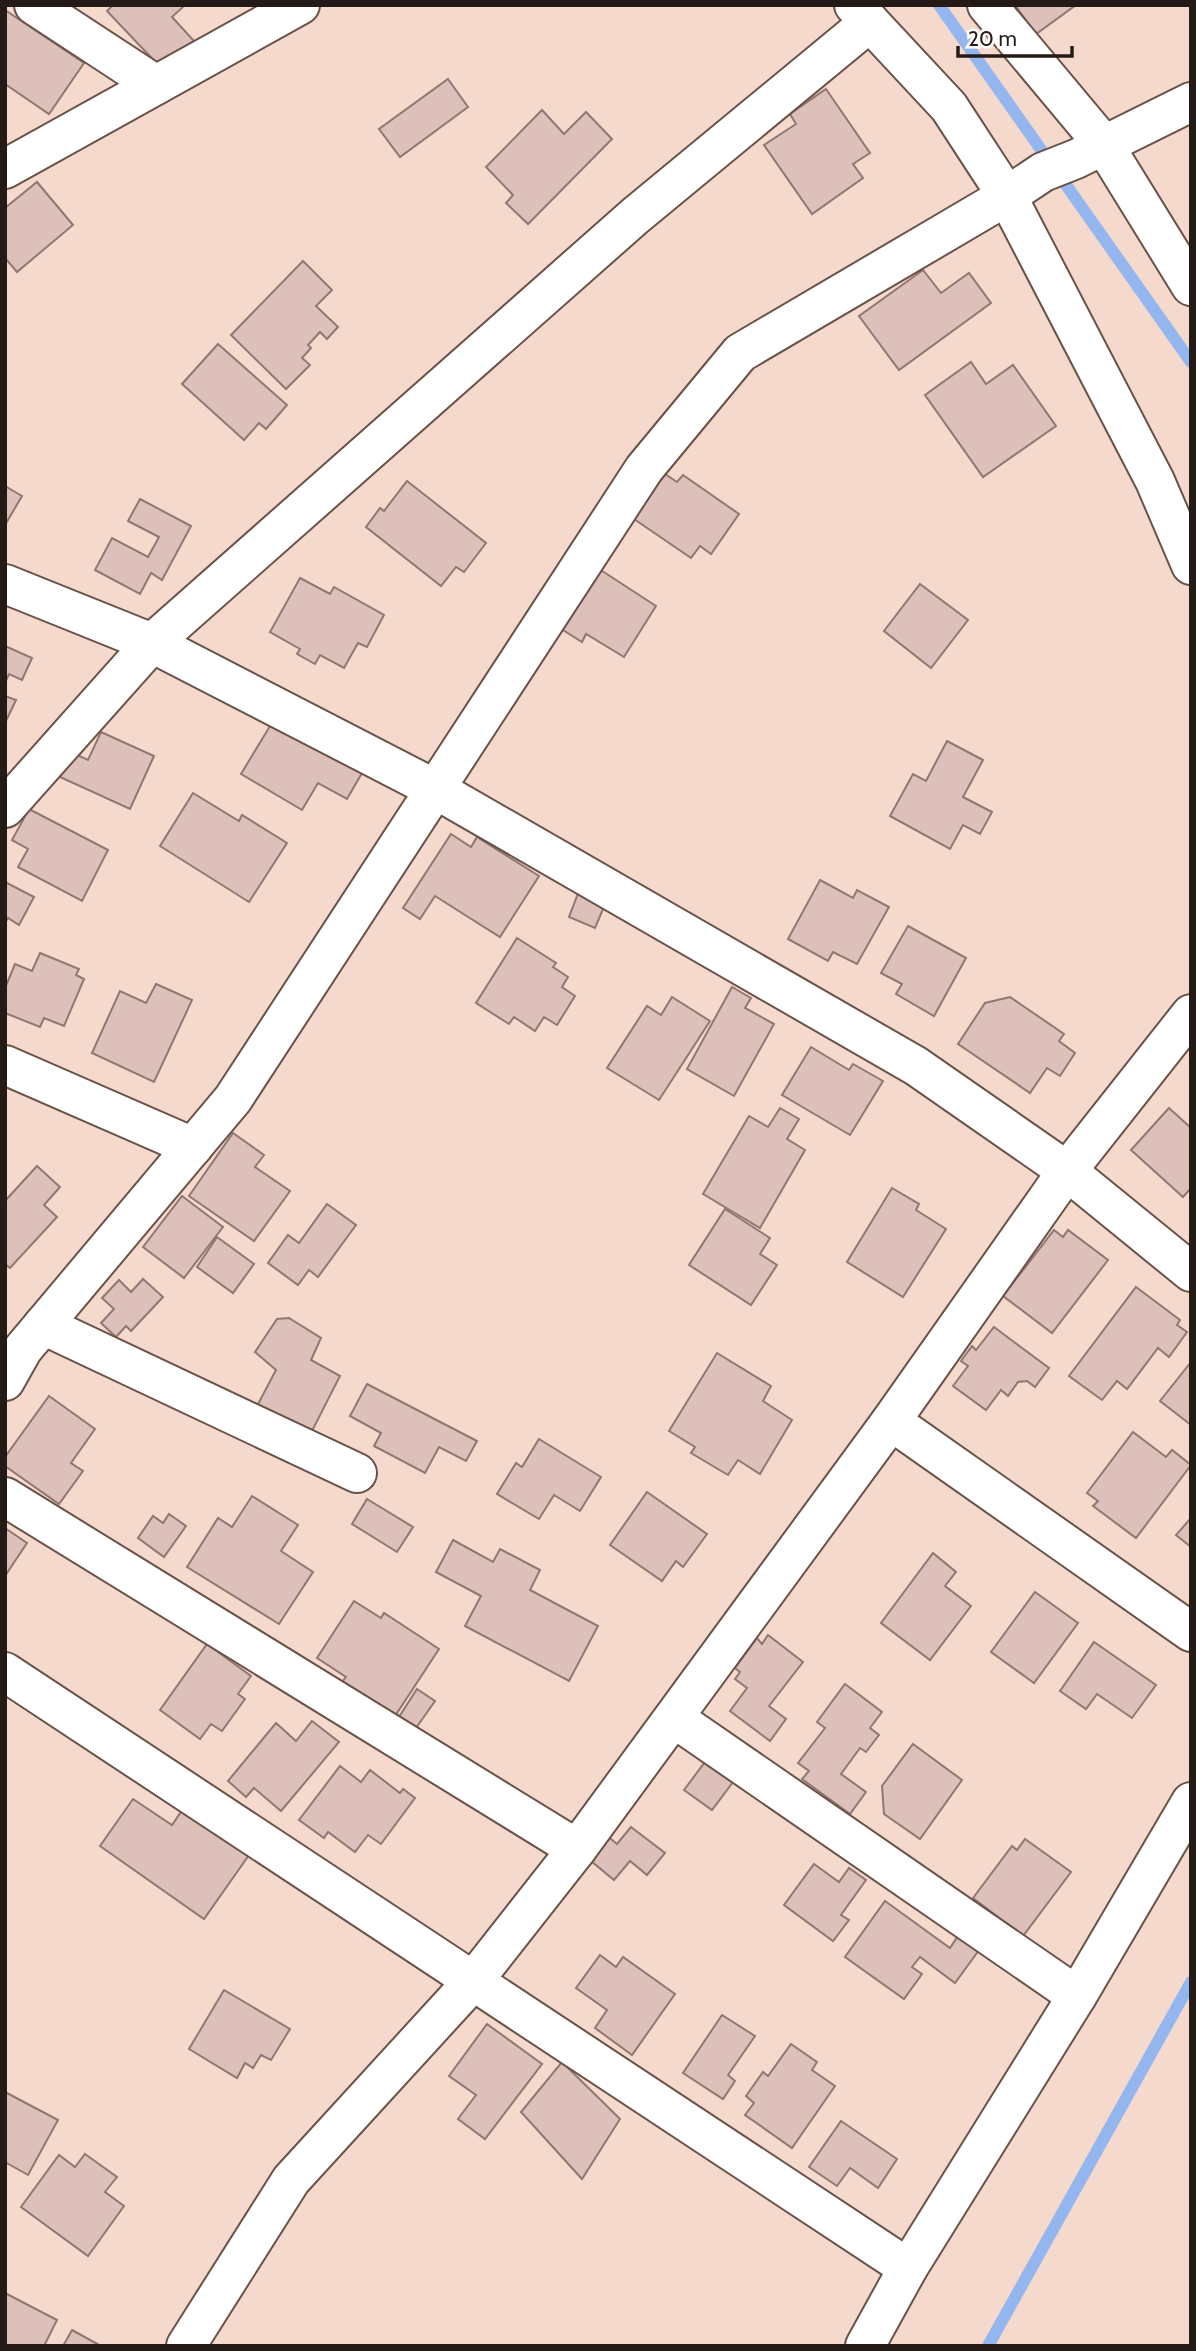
<svg xmlns="http://www.w3.org/2000/svg" width="1196" height="2351" font-family="Cabin,sans-serif">
  <style>
    .lines { fill: none; stroke-linecap: round; stroke-linejoin: round }
    .stream { stroke: #94b6ef; stroke-width: 12 }
    .building { fill: #ddc0ba; stroke: #917771; stroke-width: 2 }
    .minor-casing { stroke: #695247; stroke-width: 42 }
    .minor { stroke: #fff; stroke-width: 38 }
  </style>
  <rect width="100%" height="100%" fill="#f4d9cc"/>
  <g class="lines">
    <g class="stream">
      <path d="M 939,5 L 1191,362"/>
      <path d="M 988,2346 L 1191,1982"/>
    </g>
  </g>
  <g class="building">
    <path d="M 113,5 L 185,5 L 172,17 L 194,41 L 163,70 L 107,11 Z"/>
    <path d="M 1015,5 L 1076,5 L 1036,34 Z"/>
    <path d="M 5,10 L 84,63 L 49,114 L 5,84 Z"/>
    <path d="M 448,79 L 468,107 L 400,157 L 379,129 Z"/>
    <path d="M 826,89 L 870,153 L 853,164 L 863,178 L 812,214 L 764,145 L 796,124 L 790,114 Z"/>
    <path d="M 542,110 L 564,134 L 586,112 L 612,139 L 528,224 L 506,203 L 513,195 L 486,167 Z"/>
    <path d="M 37,182 L 73,225 L 17,272 L 5,258 L 5,208 Z"/>
    <path d="M 303,261 L 332,290 L 316,306 L 338,327 L 327,339 L 320,332 L 308,345 L 311,348 L 302,358 L 310,365 L 286,389 L 231,335 Z"/>
    <path d="M 923,270 L 941,293 L 969,273 L 991,303 L 899,370 L 859,316 Z"/>
    <path d="M 218,344 L 287,405 L 266,429 L 259,423 L 244,440 L 182,384 Z"/>
    <path d="M 971,362 L 986,384 L 1013,365 L 1056,426 L 983,477 L 925,395 Z"/>
    <path d="M 665,474 L 677,482 L 683,475 L 739,514 L 711,554 L 700,546 L 691,558 L 634,519 Z"/>
    <path d="M 407,481 L 486,543 L 464,572 L 456,567 L 441,586 L 366,527 L 380,508 L 384,511 Z"/>
    <path d="M 5,486 L 22,496 L 5,525 Z"/>
    <path d="M 140,499 L 191,526 L 162,580 L 151,573 L 140,594 L 95,570 L 112,538 L 148,557 L 159,537 L 128,521 Z"/>
    <path d="M 593,565 L 656,606 L 624,657 L 586,634 L 582,642 L 555,625 Z"/>
    <path d="M 300,578 L 330,594 L 334,587 L 384,615 L 367,647 L 358,643 L 344,668 L 320,655 L 315,664 L 297,654 L 300,649 L 270,632 Z"/>
    <path d="M 920,584 L 968,620 L 931,668 L 884,631 Z"/>
    <path d="M 5,646 L 32,658 L 22,680 L 9,674 L 5,683 Z"/>
    <path d="M 5,696 L 16,700 L 5,723 Z"/>
    <path d="M 273,721 L 362,773 L 347,799 L 318,783 L 302,810 L 241,774 Z"/>
    <path d="M 101,732 L 154,756 L 130,809 L 60,777 L 71,752 L 88,760 Z"/>
    <path d="M 947,741 L 983,760 L 963,797 L 992,812 L 980,834 L 963,825 L 950,849 L 890,816 L 913,774 L 926,781 Z"/>
    <path d="M 193,793 L 239,821 L 242,815 L 287,843 L 249,902 L 160,846 Z"/>
    <path d="M 29,809 L 108,850 L 82,901 L 18,867 L 28,849 L 12,840 Z"/>
    <path d="M 451,834 L 471,847 L 477,837 L 539,876 L 500,937 L 435,896 L 420,919 L 403,908 Z"/>
    <path d="M 820,880 L 853,898 L 857,890 L 889,907 L 857,964 L 833,952 L 828,961 L 788,939 Z"/>
    <path d="M 5,882 L 34,897 L 19,925 L 8,918 L 5,923 Z"/>
    <path d="M 579,891 L 606,902 L 595,928 L 569,917 Z"/>
    <path d="M 908,926 L 966,958 L 934,1016 L 896,994 L 902,984 L 881,973 Z"/>
    <path d="M 517,938 L 556,963 L 553,967 L 568,977 L 562,987 L 575,996 L 557,1025 L 544,1017 L 535,1031 L 514,1017 L 509,1024 L 476,1003 Z"/>
    <path d="M 40,953 L 79,969 L 76,975 L 84,979 L 64,1026 L 44,1018 L 40,1027 L 5,1013 L 5,988 L 15,964 L 32,971 Z"/>
    <path d="M 156,984 L 192,1000 L 154,1082 L 92,1053 L 120,991 L 146,1003 Z"/>
    <path d="M 732,987 L 751,998 L 745,1008 L 774,1024 L 734,1096 L 687,1069 Z"/>
    <path d="M 672,997 L 710,1021 L 659,1100 L 607,1068 L 647,1006 L 661,1015 Z"/>
    <path d="M 1010,997 L 1064,1034 L 1059,1041 L 1075,1053 L 1060,1076 L 1047,1068 L 1030,1093 L 958,1044 L 985,1003 Z"/>
    <path d="M 811,1047 L 849,1070 L 853,1064 L 883,1081 L 850,1135 L 782,1095 Z"/>
    <path d="M 780,1108 L 799,1119 L 787,1139 L 805,1150 L 760,1228 L 703,1194 L 749,1116 L 768,1127 Z"/>
    <path d="M 1169,1108 L 1191,1128 L 1191,1188 L 1183,1197 L 1131,1150 Z"/>
    <path d="M 233,1133 L 264,1155 L 255,1167 L 290,1191 L 254,1241 L 189,1196 Z"/>
    <path d="M 37,1166 L 60,1187 L 44,1205 L 57,1217 L 10,1268 L 5,1264 L 5,1201 Z"/>
    <path d="M 892,1188 L 919,1204 L 916,1210 L 946,1229 L 903,1297 L 847,1262 Z"/>
    <path d="M 182,1196 L 223,1227 L 184,1278 L 143,1247 Z"/>
    <path d="M 327,1204 L 356,1225 L 318,1277 L 309,1270 L 298,1285 L 268,1263 L 288,1235 L 299,1243 Z"/>
    <path d="M 725,1209 L 770,1238 L 760,1254 L 777,1265 L 751,1305 L 689,1265 Z"/>
    <path d="M 1054,1230 L 1063,1237 L 1068,1230 L 1108,1260 L 1052,1333 L 1003,1296 Z"/>
    <path d="M 217,1237 L 254,1264 L 233,1293 L 197,1267 Z"/>
    <path d="M 143,1279 L 163,1297 L 131,1331 L 126,1326 L 116,1337 L 101,1323 L 114,1309 L 102,1298 L 119,1280 L 131,1292 Z"/>
    <path d="M 1136,1287 L 1180,1320 L 1177,1325 L 1187,1332 L 1169,1357 L 1158,1348 L 1127,1389 L 1117,1381 L 1102,1400 L 1069,1376 Z"/>
    <path d="M 289,1318 L 321,1338 L 311,1360 L 340,1376 L 311,1433 L 257,1406 L 276,1370 L 255,1352 L 277,1319 Z"/>
    <path d="M 994,1327 L 1049,1368 L 1035,1387 L 1027,1381 L 1018,1382 L 1008,1396 L 1001,1390 L 986,1410 L 953,1386 L 968,1366 L 961,1361 L 972,1346 L 976,1350 Z"/>
    <path d="M 717,1353 L 771,1386 L 763,1401 L 792,1420 L 760,1474 L 738,1460 L 728,1475 L 691,1453 L 695,1447 L 669,1431 Z"/>
    <path d="M 1191,1362 L 1191,1425 L 1160,1401 Z"/>
    <path d="M 367,1384 L 477,1441 L 466,1461 L 439,1447 L 425,1473 L 374,1446 L 381,1433 L 350,1416 Z"/>
    <path d="M 49,1396 L 95,1429 L 71,1463 L 83,1471 L 59,1504 L 5,1466 L 5,1457 Z"/>
    <path d="M 1133,1432 L 1166,1457 L 1172,1450 L 1191,1465 L 1136,1538 L 1093,1506 L 1098,1501 L 1087,1493 Z"/>
    <path d="M 539,1439 L 601,1477 L 580,1511 L 554,1495 L 539,1519 L 497,1494 L 516,1463 L 522,1467 Z"/>
    <path d="M 647,1492 L 707,1534 L 683,1567 L 676,1561 L 662,1581 L 610,1545 Z"/>
    <path d="M 252,1496 L 298,1525 L 281,1551 L 313,1572 L 279,1624 L 187,1567 L 218,1518 L 232,1527 Z"/>
    <path d="M 367,1499 L 413,1527 L 397,1552 L 352,1524 Z"/>
    <path d="M 169,1514 L 186,1526 L 164,1557 L 138,1538 L 153,1516 L 163,1523 Z"/>
    <path d="M 1191,1518 L 1191,1547 L 1176,1535 Z"/>
    <path d="M 5,1528 L 27,1543 L 5,1576 Z"/>
    <path d="M 453,1540 L 493,1562 L 500,1549 L 540,1570 L 530,1590 L 598,1626 L 569,1681 L 465,1626 L 481,1596 L 436,1572 Z"/>
    <path d="M 933,1553 L 956,1572 L 945,1586 L 971,1606 L 930,1660 L 881,1623 Z"/>
    <path d="M 1035,1592 L 1078,1623 L 1034,1683 L 991,1652 Z"/>
    <path d="M 354,1601 L 381,1618 L 384,1613 L 439,1649 L 395,1716 L 342,1682 L 346,1677 L 317,1658 Z"/>
    <path d="M 768,1635 L 803,1662 L 769,1706 L 786,1719 L 770,1741 L 730,1711 L 747,1688 L 735,1679 L 740,1672 L 735,1668 L 757,1638 L 762,1644 Z"/>
    <path d="M 1094,1642 L 1156,1685 L 1132,1718 L 1097,1694 L 1086,1709 L 1060,1691 Z"/>
    <path d="M 207,1644 L 251,1676 L 238,1694 L 245,1699 L 222,1731 L 211,1724 L 200,1739 L 160,1710 Z"/>
    <path d="M 845,1684 L 882,1712 L 870,1728 L 879,1735 L 866,1752 L 860,1748 L 841,1774 L 866,1792 L 850,1814 L 802,1779 L 809,1771 L 798,1763 L 825,1728 L 817,1722 Z"/>
    <path d="M 417,1689 L 435,1701 L 416,1728 L 399,1717 Z"/>
    <path d="M 312,1721 L 339,1742 L 281,1811 L 254,1788 L 246,1797 L 228,1781 L 276,1723 L 296,1741 Z"/>
    <path d="M 913,1744 L 962,1780 L 920,1839 L 884,1814 L 882,1786 Z"/>
    <path d="M 705,1762 L 733,1782 L 712,1810 L 684,1790 Z"/>
    <path d="M 340,1766 L 361,1782 L 370,1770 L 400,1793 L 403,1789 L 415,1798 L 381,1844 L 368,1835 L 355,1852 L 328,1832 L 324,1838 L 299,1820 Z"/>
    <path d="M 133,1799 L 172,1825 L 183,1809 L 249,1855 L 204,1919 L 100,1846 Z"/>
    <path d="M 631,1827 L 665,1853 L 647,1875 L 630,1861 L 614,1880 L 585,1856 L 604,1833 L 617,1844 Z"/>
    <path d="M 1025,1839 L 1071,1872 L 1023,1936 L 973,1898 L 1012,1846 L 1017,1850 Z"/>
    <path d="M 814,1864 L 839,1882 L 849,1868 L 866,1880 L 841,1915 L 849,1920 L 833,1941 L 784,1905 Z"/>
    <path d="M 885,1901 L 950,1948 L 958,1936 L 979,1950 L 955,1983 L 920,1957 L 912,1967 L 922,1974 L 904,1999 L 845,1957 Z"/>
    <path d="M 600,1955 L 616,1967 L 623,1957 L 675,1994 L 632,2055 L 595,2028 L 607,2010 L 576,1988 Z"/>
    <path d="M 224,1990 L 290,2029 L 271,2060 L 261,2055 L 253,2068 L 245,2063 L 237,2078 L 189,2049 Z"/>
    <path d="M 722,2015 L 755,2036 L 728,2075 L 735,2081 L 723,2099 L 683,2073 Z"/>
    <path d="M 487,2024 L 542,2064 L 485,2139 L 458,2119 L 476,2095 L 449,2076 Z"/>
    <path d="M 791,2044 L 817,2062 L 812,2070 L 835,2086 L 792,2148 L 745,2115 L 754,2103 L 746,2096 L 763,2072 L 768,2076 Z"/>
    <path d="M 562,2062 L 620,2119 L 582,2179 L 521,2112 Z"/>
    <path d="M 5,2092 L 58,2120 L 28,2175 L 5,2162 Z"/>
    <path d="M 841,2121 L 897,2159 L 878,2188 L 850,2168 L 837,2186 L 809,2167 Z"/>
    <path d="M 85,2154 L 117,2177 L 105,2192 L 124,2206 L 88,2256 L 21,2207 L 59,2155 L 75,2167 Z"/>
    <path d="M 5,2293 L 57,2320 L 44,2346 L 5,2346 Z"/>
    <path d="M 72,2330 L 101,2346 L 63,2346 Z"/>
  </g>
  <g class="lines">
    <g class="minor-casing">
      <g id="minor">
        <path d="M 34,5 L 156,85"/>
        <path d="M 854,5 L 949,107 L 1007,196 L 1155,481 L 1191,565"/>
        <path d="M 987,5 L 1104,145 L 1191,286"/>
        <path d="M 5,169 L 300,5"/>
        <path d="M 5,584 L 152,643 L 435,789 L 916,1066 L 1067,1171 L 1191,1272"/>
        <path d="M 5,808 L 152,643 L 635,216 L 870,22"/>
        <path d="M 5,1065 L 193,1147"/>
        <path d="M 43,1325 L 357,1473"/>
        <path d="M 5,1381 L 23,1349 L 233,1099 L 644,469 L 740,353 L 1007,196 L 1043,172 L 1076,159 L 1191,102"/>
        <path d="M 891,1421 L 1191,1632"/>
        <path d="M 5,1497 L 577,1849"/>
        <path d="M 5,1672 L 908,2268 L 865,2346"/>
        <path d="M 674,1718 L 1077,1996"/>
        <path d="M 908,2268 L 1077,1996 L 1191,1802"/>
        <path d="M 186,2346 L 291,2180 L 474,1980 L 577,1849 L 891,1421 L 1067,1171 L 1191,1014"/>
      </g>
    </g>
    <use href="#minor" class="minor"/>
  </g>
  <rect width="1196" height="2351" fill="none" stroke="#241a16" stroke-width="14"/>
  <path d="M958 46v10h114v-10" fill="none" stroke="#241a16" stroke-width="3.5"/>
  <text x="968" y="46" font-size="21" fill="#241a16" stroke="#ffffff" stroke-width="5" paint-order="stroke">20 m</text>
</svg>
